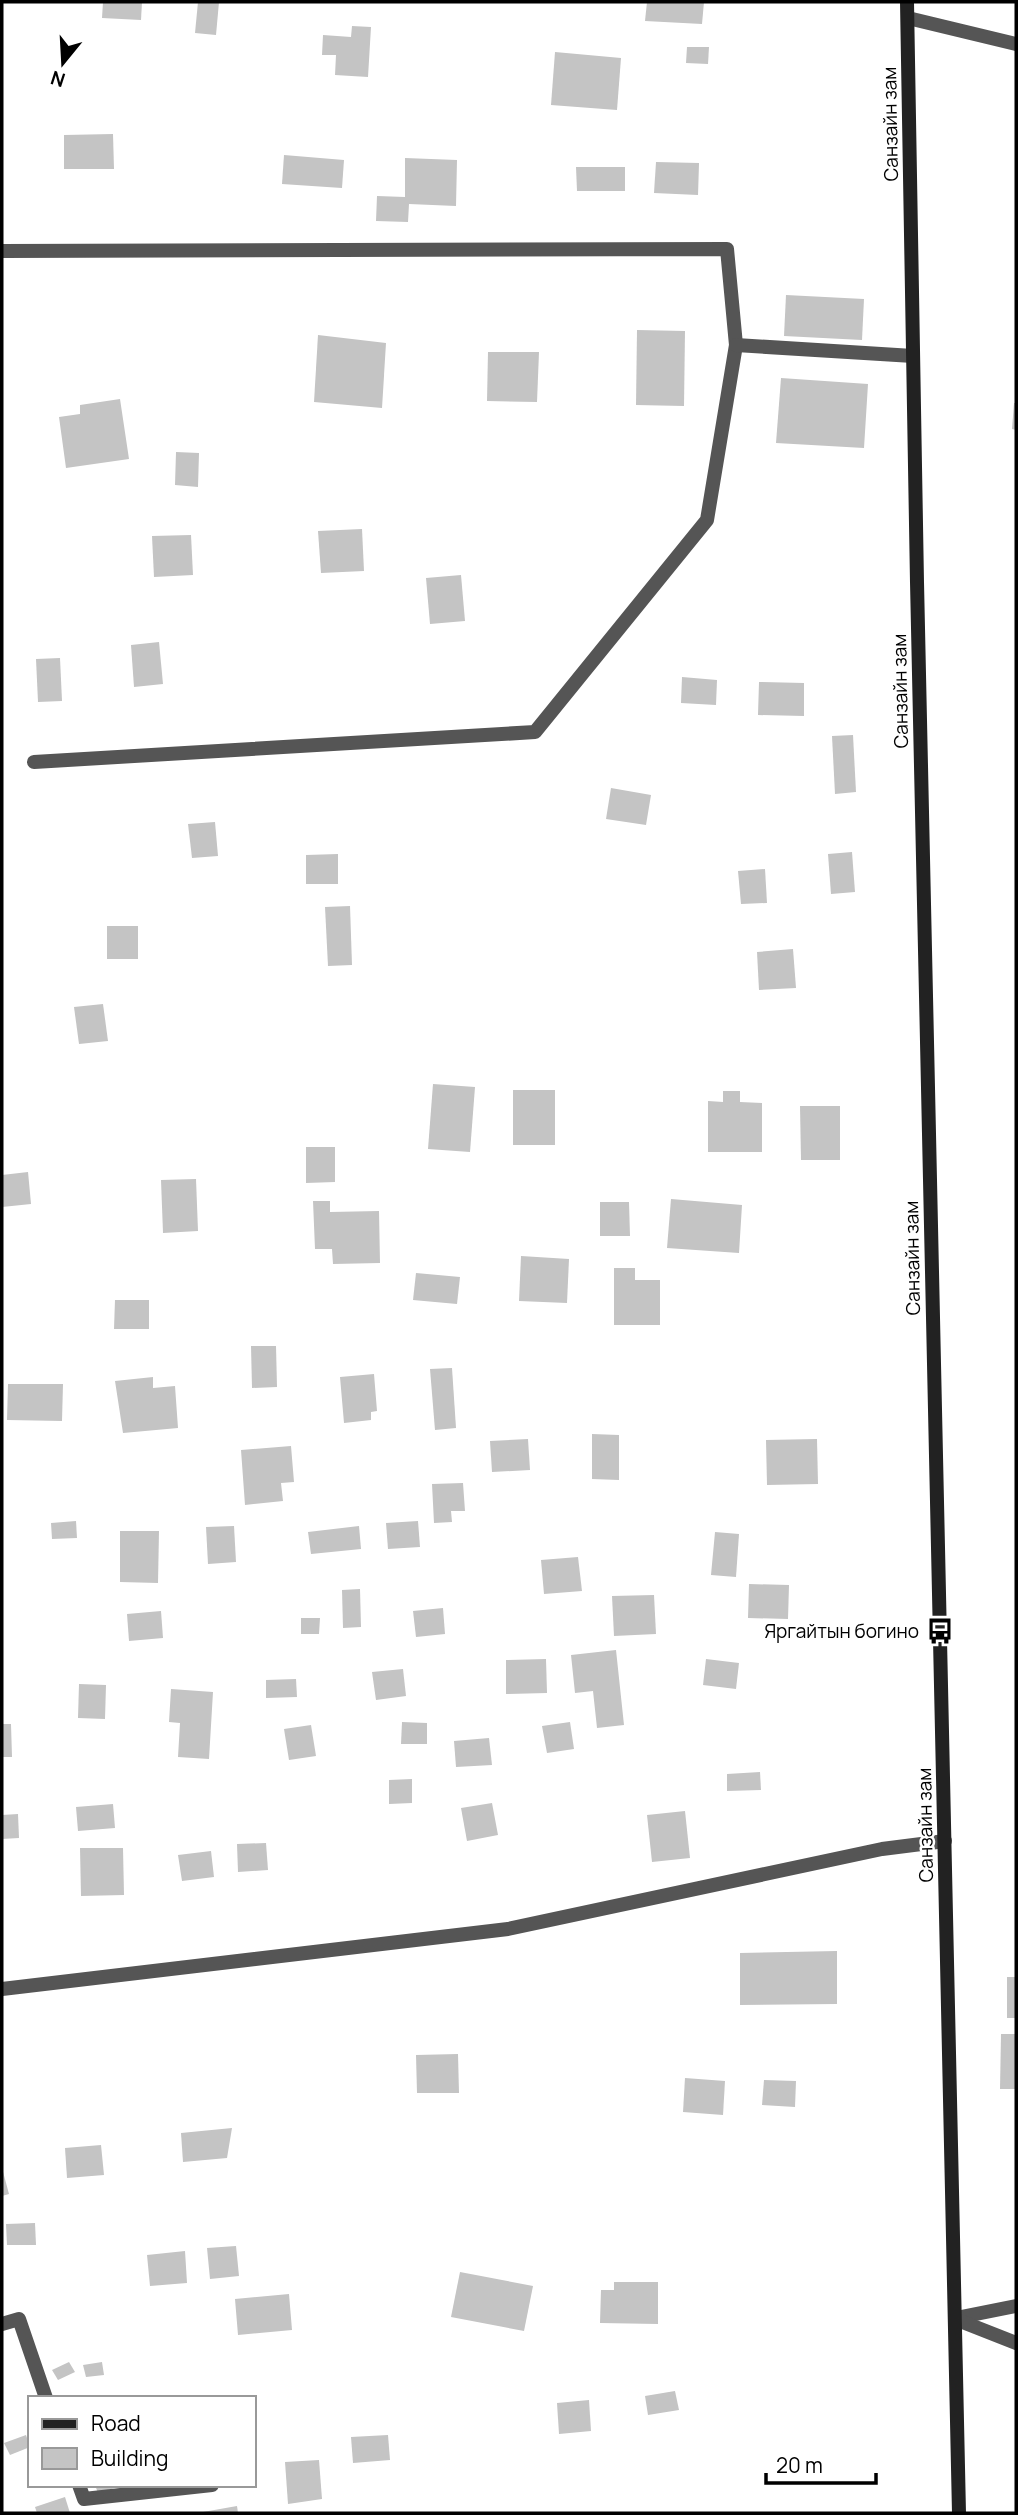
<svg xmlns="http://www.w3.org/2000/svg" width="1018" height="2515" font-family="Manrope,sans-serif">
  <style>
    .building { fill: #c4c4c4 }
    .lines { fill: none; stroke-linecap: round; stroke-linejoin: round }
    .street { stroke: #555; stroke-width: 14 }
    .secondary { stroke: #222; stroke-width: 14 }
    .labels { text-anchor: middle; stroke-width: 5; stroke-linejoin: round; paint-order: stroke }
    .street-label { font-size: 19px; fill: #000; stroke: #fff }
    .poi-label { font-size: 19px; fill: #000; stroke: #fff; text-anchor: end }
  </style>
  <rect width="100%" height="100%" fill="#fff"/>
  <g class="building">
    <path d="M 103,2 L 142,2 L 141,20 L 102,18 Z"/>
    <path d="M 198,2 L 219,2 L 216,35 L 195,33 Z"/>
    <path d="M 647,2 L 704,2 L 702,24 L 645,21 Z"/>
    <path d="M 352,26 L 371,27 L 368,77 L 335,75 L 336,55 L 322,55 L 323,35 L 351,37 Z"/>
    <path d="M 687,47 L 709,47 L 708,64 L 686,63 Z"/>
    <path d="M 555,52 L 621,58 L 617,110 L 551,105 Z"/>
    <path d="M 113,134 L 114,169 L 64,169 L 64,135 Z"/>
    <path d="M 284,155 L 344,160 L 342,188 L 282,184 Z"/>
    <path d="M 405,158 L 457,160 L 456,206 L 409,204 L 408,222 L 376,221 L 377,196 L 405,197 Z"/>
    <path d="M 656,162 L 699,163 L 698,195 L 654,193 Z"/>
    <path d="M 576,167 L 625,167 L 625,191 L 577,191 Z"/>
    <path d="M 786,295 L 864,299 L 862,340 L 784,336 Z"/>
    <path d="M 637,330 L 685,331 L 684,406 L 636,405 Z"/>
    <path d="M 318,335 L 386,343 L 382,408 L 314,402 Z"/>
    <path d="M 488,352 L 539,352 L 537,402 L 487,401 Z"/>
    <path d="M 781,378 L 868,384 L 864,448 L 776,443 Z"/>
    <path d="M 120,399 L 129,459 L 66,468 L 59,417 L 80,414 L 80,405 Z"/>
    <path d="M 1014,403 L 1016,403 L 1016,430 L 1012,429 Z"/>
    <path d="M 176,452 L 199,453 L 198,487 L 175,485 Z"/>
    <path d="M 362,529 L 364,571 L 321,573 L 318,531 Z"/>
    <path d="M 191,535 L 193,575 L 154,577 L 152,536 Z"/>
    <path d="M 461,575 L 465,621 L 430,624 L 426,578 Z"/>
    <path d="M 159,642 L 163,684 L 134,687 L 131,645 Z"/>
    <path d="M 60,658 L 62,701 L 38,702 L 36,659 Z"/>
    <path d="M 682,677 L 717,680 L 716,705 L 681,703 Z"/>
    <path d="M 759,682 L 804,683 L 804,716 L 758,715 Z"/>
    <path d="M 853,735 L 856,792 L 835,794 L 832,736 Z"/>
    <path d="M 611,788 L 651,795 L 646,825 L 606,819 Z"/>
    <path d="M 215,822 L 218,856 L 192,858 L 188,824 Z"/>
    <path d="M 852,852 L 855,892 L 831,894 L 828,854 Z"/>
    <path d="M 338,854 L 338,884 L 306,884 L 306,855 Z"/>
    <path d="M 765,869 L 767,903 L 741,904 L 738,871 Z"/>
    <path d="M 350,906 L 352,965 L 328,966 L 325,907 Z"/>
    <rect x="107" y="926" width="31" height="33"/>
    <path d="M 793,949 L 796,988 L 759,990 L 757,952 Z"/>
    <path d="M 103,1004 L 108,1041 L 79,1044 L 74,1007 Z"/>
    <path d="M 433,1084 L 475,1087 L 470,1152 L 428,1149 Z"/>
    <rect x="513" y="1090" width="42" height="55"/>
    <path d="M 723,1091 L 740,1091 L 740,1102 L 762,1103 L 762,1152 L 708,1152 L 708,1101 L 723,1102 Z"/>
    <path d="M 800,1106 L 840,1106 L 840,1160 L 801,1160 Z"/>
    <path d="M 306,1147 L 335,1147 L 335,1182 L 306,1183 Z"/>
    <path d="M 28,1172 L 31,1204 L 2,1207 L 2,1175 Z"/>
    <path d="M 196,1179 L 198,1231 L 163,1233 L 161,1180 Z"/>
    <path d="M 671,1199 L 742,1205 L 739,1253 L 667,1248 Z"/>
    <path d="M 313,1201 L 330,1201 L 330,1212 L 379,1211 L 380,1263 L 333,1264 L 332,1249 L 315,1249 Z"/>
    <path d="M 600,1202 L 629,1202 L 630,1236 L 600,1236 Z"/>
    <path d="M 521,1256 L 569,1259 L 567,1303 L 519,1301 Z"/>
    <path d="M 614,1268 L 635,1268 L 635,1280 L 660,1280 L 660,1325 L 614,1325 Z"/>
    <path d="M 416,1273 L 460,1277 L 457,1304 L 413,1300 Z"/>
    <path d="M 115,1300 L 149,1300 L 149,1329 L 114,1329 Z"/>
    <path d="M 251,1346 L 276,1346 L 277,1387 L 252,1388 Z"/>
    <path d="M 452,1368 L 456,1428 L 435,1430 L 430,1369 Z"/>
    <path d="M 374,1374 L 377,1411 L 371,1412 L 371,1420 L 344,1423 L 340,1377 Z"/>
    <path d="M 153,1377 L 153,1388 L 175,1386 L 178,1428 L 123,1433 L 115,1381 Z"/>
    <path d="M 8,1384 L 63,1384 L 62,1421 L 7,1420 Z"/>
    <path d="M 592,1434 L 619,1435 L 619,1480 L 592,1479 Z"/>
    <path d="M 528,1439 L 530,1470 L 492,1472 L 490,1441 Z"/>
    <path d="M 817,1439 L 818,1484 L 767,1485 L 766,1440 Z"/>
    <path d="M 291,1446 L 294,1482 L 281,1483 L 283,1501 L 245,1505 L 241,1450 Z"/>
    <path d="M 463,1483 L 465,1511 L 451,1511 L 452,1522 L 434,1523 L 432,1484 Z"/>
    <path d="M 76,1521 L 77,1538 L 52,1539 L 51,1523 Z"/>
    <path d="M 418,1521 L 420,1547 L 388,1549 L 386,1523 Z"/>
    <path d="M 234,1526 L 236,1562 L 208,1564 L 206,1527 Z"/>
    <path d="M 359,1526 L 361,1549 L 311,1554 L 308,1532 Z"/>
    <path d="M 120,1531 L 159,1531 L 158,1583 L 120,1582 Z"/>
    <path d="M 715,1532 L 739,1534 L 736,1577 L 711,1575 Z"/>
    <path d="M 578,1557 L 582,1591 L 544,1594 L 541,1560 Z"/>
    <path d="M 749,1584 L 789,1585 L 788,1619 L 748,1618 Z"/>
    <path d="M 360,1589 L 361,1627 L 343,1628 L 342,1590 Z"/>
    <path d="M 654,1595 L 656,1634 L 614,1636 L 612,1596 Z"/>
    <path d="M 443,1608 L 445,1634 L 416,1637 L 413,1611 Z"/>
    <path d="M 161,1611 L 163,1638 L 129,1641 L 127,1614 Z"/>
    <path d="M 301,1618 L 320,1618 L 319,1634 L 301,1634 Z"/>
    <path d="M 616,1650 L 624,1725 L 597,1728 L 593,1691 L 575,1693 L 571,1655 Z"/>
    <path d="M 546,1659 L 547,1693 L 506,1694 L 506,1660 Z"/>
    <path d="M 706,1659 L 739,1663 L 736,1689 L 703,1685 Z"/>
    <path d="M 403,1669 L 406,1696 L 376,1700 L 372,1672 Z"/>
    <path d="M 296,1679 L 297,1697 L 266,1698 L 266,1680 Z"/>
    <path d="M 79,1684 L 106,1685 L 105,1719 L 78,1718 Z"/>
    <path d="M 171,1689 L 213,1692 L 209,1759 L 178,1757 L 180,1723 L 169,1722 Z"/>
    <path d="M 402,1722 L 427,1723 L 427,1744 L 401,1744 Z"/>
    <path d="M 570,1722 L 574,1749 L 547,1753 L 542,1726 Z"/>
    <path d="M 2,1724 L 11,1724 L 12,1757 L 2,1757 Z"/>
    <path d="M 311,1725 L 316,1756 L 289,1760 L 284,1729 Z"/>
    <path d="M 489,1738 L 492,1765 L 456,1767 L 454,1741 Z"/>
    <path d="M 760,1772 L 761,1790 L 727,1791 L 727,1774 Z"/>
    <path d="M 412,1779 L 412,1803 L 389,1804 L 389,1780 Z"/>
    <path d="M 492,1803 L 498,1835 L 467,1841 L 461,1808 Z"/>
    <path d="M 113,1804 L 115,1828 L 78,1831 L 76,1807 Z"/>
    <path d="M 685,1811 L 690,1858 L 652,1862 L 647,1815 Z"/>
    <path d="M 18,1814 L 19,1838 L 2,1839 L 2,1815 Z"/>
    <path d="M 266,1843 L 268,1870 L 238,1872 L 237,1844 Z"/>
    <path d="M 80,1848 L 123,1848 L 124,1895 L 81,1896 Z"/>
    <path d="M 211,1851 L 214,1877 L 182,1881 L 178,1855 Z"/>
    <path d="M 837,1951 L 837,2004 L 740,2005 L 740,1953 Z"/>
    <rect x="1007" y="1977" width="9" height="41"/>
    <path d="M 1001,2034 L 1016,2034 L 1016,2089 L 1000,2089 Z"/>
    <path d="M 458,2054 L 459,2093 L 417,2093 L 416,2055 Z"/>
    <path d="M 685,2078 L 725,2081 L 723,2115 L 683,2112 Z"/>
    <path d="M 764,2080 L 796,2081 L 795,2107 L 762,2105 Z"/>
    <path d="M 232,2128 L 227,2158 L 183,2162 L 181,2133 Z"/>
    <path d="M 101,2145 L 104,2175 L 67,2178 L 65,2148 Z"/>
    <path d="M 2,2168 L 9,2194 L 2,2196 Z"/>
    <path d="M 35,2223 L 36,2245 L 7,2245 L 6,2224 Z"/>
    <path d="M 236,2246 L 239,2276 L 210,2279 L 207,2248 Z"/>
    <path d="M 185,2251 L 187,2283 L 150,2286 L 147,2255 Z"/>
    <path d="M 460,2272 L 533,2286 L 524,2331 L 451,2317 Z"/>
    <path d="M 614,2282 L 658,2282 L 658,2324 L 600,2323 L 601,2290 L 614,2290 Z"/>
    <path d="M 289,2294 L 292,2330 L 238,2335 L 235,2299 Z"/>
    <path d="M 69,2362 L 75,2372 L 58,2380 L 52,2370 Z"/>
    <path d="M 102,2362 L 104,2375 L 86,2377 L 83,2365 Z"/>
    <path d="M 675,2391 L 679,2410 L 648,2415 L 645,2396 Z"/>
    <path d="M 589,2400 L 591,2431 L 559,2434 L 557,2403 Z"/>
    <path d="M 26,2435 L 30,2447 L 10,2455 L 4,2443 Z"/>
    <path d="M 388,2435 L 390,2460 L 353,2463 L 351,2437 Z"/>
    <path d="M 319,2460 L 322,2499 L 288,2504 L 285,2462 Z"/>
    <path d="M 95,2485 L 121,2485 L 121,2486 L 98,2493 Z"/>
    <path d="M 65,2497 L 70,2513 L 37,2513 L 35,2507 Z"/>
    <path d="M 237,2506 L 238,2513 L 203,2513 L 203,2512 Z"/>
  </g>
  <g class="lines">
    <g class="street">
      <path d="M 908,18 L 1016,44"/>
      <path d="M 2,251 L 727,249 L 736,345 L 707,520 L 535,732 L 34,762"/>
      <path d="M 736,345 L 913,356"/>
      <path d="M 2,1989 L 508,1929 L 882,1849 L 945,1841"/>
      <path d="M 956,2318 L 1016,2306"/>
      <path d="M 955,2319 L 1016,2343"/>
      <path d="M 2,2324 L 19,2319 L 46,2398"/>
      <path d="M 79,2485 L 84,2499 L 212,2485"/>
    </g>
    <path class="secondary" d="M 907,2 L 917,582 L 959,2513"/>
  </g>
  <defs>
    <g id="bus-bare" transform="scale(2.1)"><path d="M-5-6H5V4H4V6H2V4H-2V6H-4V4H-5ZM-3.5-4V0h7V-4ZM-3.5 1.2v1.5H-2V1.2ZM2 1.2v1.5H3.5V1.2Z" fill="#000" stroke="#fff" stroke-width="2.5" paint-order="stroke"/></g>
  </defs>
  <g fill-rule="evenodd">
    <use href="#bus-bare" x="940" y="1631"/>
  </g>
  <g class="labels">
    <g class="street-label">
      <text transform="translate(890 124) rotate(-91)" y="7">Санзайн зам</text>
      <text transform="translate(900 691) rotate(-91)" y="7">Санзайн зам</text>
      <text transform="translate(912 1258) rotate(-91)" y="7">Санзайн зам</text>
      <text transform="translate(925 1825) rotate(-91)" y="7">Санзайн зам</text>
    </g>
    <g class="poi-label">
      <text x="919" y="1638">Яргайтын богино</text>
    </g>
  </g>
  <rect width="1018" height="2515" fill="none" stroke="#000000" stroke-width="7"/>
  <rect x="28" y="2396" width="228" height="91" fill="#ffffff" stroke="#999999" stroke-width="2"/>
  <rect x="42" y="2419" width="35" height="10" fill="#222222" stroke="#999999" stroke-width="2"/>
  <text x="91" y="2431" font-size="21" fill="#000000">Road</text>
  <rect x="42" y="2448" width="35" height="21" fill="#c4c4c4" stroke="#999999" stroke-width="2"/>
  <text x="91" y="2466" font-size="21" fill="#000000">Building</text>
  <g transform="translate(63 63) rotate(198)" stroke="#ffffff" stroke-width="5" paint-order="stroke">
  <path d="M0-5L12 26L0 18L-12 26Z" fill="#000000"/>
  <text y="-10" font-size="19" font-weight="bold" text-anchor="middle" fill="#000000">N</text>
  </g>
  <path d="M766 2473v10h110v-10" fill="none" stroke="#000000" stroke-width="3.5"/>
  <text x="776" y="2473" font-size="21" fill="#000000" stroke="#ffffff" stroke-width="5" paint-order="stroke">20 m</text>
</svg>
